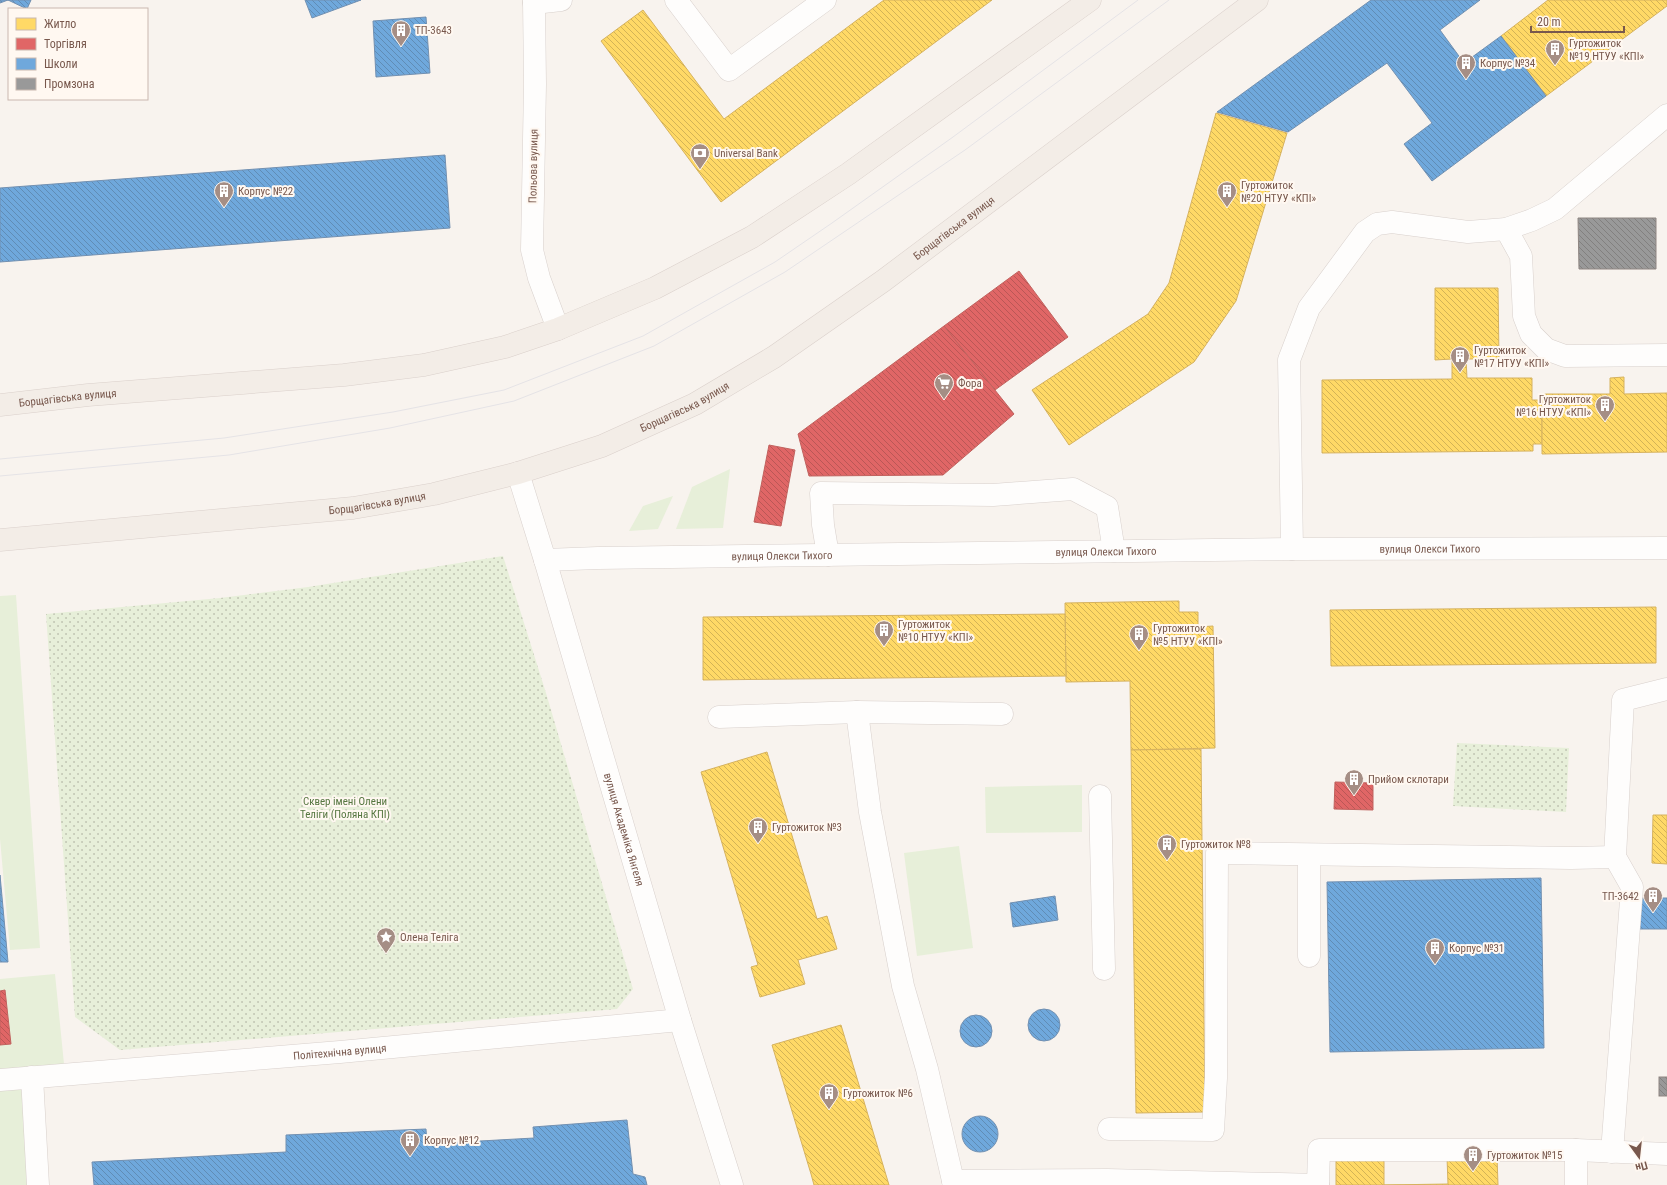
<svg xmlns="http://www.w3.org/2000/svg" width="1667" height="1185" font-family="'Roboto Condensed',sans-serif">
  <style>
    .grass { fill: #e7efd9 }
    .park { fill: url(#park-dots) }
    .homes { fill: url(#homes-back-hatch); stroke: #d6b25e }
    .shops { fill: url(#shops-back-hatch); stroke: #c1625e }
    .schools { fill: url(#schools-back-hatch); stroke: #7290b1 }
    .industry { fill: url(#industry-back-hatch); stroke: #8f8682 }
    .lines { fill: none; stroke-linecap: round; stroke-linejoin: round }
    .minor-casing { stroke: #d8d0cc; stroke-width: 23 }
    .major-casing { stroke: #dad0cb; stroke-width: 23 }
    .minor { stroke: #fefdfc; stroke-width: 22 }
    .major { stroke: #f3ede7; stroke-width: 22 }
    .tram { stroke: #e5e3e6; stroke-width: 1 }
    .labels { text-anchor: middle; stroke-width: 4; stroke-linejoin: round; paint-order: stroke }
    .poi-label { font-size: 11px; fill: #78584d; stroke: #fff8f1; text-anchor: start }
    .street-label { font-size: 11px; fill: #78584d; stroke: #fff8f1 }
    .park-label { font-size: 11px; fill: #567741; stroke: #fff8f1 }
  </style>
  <defs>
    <pattern id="park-dots" width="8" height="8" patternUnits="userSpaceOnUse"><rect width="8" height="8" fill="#e7efd9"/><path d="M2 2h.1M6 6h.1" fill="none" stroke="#c0c4b2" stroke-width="1.8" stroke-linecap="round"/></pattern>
    <pattern id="homes-back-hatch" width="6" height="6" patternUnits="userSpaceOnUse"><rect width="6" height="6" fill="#ffd966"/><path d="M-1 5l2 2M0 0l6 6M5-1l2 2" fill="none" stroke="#d3b356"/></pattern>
    <pattern id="shops-back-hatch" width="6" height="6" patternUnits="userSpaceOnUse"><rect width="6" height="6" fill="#e06666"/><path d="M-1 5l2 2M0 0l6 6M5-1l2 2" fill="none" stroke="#ba5756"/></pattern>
    <pattern id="schools-back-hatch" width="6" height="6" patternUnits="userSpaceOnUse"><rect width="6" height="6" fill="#6fa8dc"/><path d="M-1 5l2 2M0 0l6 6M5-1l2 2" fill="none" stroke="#608cb5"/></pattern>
    <pattern id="industry-back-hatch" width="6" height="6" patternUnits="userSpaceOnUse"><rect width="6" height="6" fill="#999"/><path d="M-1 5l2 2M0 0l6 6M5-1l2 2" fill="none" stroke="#82807f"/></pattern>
  </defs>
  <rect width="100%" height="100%" fill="#f8f3ee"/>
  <g class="grass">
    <path d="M 730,469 L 723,528 L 676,529 L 692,487 Z"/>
    <path d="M 673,496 L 658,529 L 629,531 L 643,506 Z"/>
    <path d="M 16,595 L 40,948 L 10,950 L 0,839 L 0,596 Z"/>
    <path d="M 1082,785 L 1082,832 L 986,833 L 985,787 Z"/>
    <path d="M 959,846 L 973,948 L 917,956 L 904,853 Z"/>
    <path d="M 55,974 L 65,1074 L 32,1077 L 38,1185 L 0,1185 L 0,979 Z"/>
  </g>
  <g class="park">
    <path d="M 503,556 L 546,693 L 633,989 L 617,1009 L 120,1050 L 75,1017 L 46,614 L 220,598 L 308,587 Z"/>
    <path d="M 1457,743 L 1569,748 L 1566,812 L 1453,806 Z"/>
  </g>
  <g class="homes">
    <path d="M 884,0 L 992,0 L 721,202 L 601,41 L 643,10 L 724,119 Z"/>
    <path d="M 1548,0 L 1667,0 L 1667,6 L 1546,96 L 1501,36 Z"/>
    <path d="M 1216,113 L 1287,133 L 1236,301 L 1194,362 L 1069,445 L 1032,390 L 1148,314 L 1169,283 Z"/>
    <path d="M 1435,288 L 1498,288 L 1499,359 L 1466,359 L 1467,378 L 1532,378 L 1532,400 L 1542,400 L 1542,444 L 1533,444 L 1533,451 L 1322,453 L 1322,380 L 1452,379 L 1452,359 L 1435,360 Z"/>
    <path d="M 1624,377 L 1624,394 L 1667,393 L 1667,452 L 1542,454 L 1542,394 L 1610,394 L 1610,378 Z"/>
    <path d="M 1179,601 L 1179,612 L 1198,612 L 1198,627 L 1213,626 L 1215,748 L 1131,750 L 1130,681 L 1066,682 L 1065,603 Z"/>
    <path d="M 1656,607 L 1656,663 L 1331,666 L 1330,610 Z"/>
    <path d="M 1065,614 L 1066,676 L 703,680 L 703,617 Z"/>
    <path d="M 1201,749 L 1205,1112 L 1136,1113 L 1131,750 Z"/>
    <path d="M 767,752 L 817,919 L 827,916 L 837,949 L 798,960 L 805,984 L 760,997 L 751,967 L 758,965 L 701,772 Z"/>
    <path d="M 1653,815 L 1667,815 L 1667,864 L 1652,863 Z"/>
    <path d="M 841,1025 L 889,1185 L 814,1185 L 811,1174 L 772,1045 Z"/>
    <path d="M 1497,1156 L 1498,1185 L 1336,1185 L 1336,1159 L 1384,1158 L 1384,1185 L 1448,1184 L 1447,1157 Z"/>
  </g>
  <g class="shops">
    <path d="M 1019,271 L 1068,337 L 995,390 L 944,326 Z"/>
    <path d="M 944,326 L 1014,414 L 943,475 L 809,476 L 798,434 Z"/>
    <path d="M 769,445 L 795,450 L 781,526 L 754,522 Z"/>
    <path d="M 1335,782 L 1373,783 L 1373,810 L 1334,809 Z"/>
    <path d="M 5,990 L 11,1044 L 0,1045 L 0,991 Z"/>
  </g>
  <g class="schools">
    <path d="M 0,0 L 31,0 L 27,9 L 8,0 L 0,3 Z"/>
    <path d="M 305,0 L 361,0 L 312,18 Z"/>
    <path d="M 1371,0 L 1480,0 L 1440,30 L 1464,63 L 1501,36 L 1546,96 L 1432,181 L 1404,144 L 1432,123 L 1387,63 L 1288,132 L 1217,112 Z"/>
    <path d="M 426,17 L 430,73 L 376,77 L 373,21 Z"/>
    <path d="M 445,155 L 450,228 L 0,262 L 0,188 Z"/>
    <path d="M 0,875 L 8,962 L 0,962 Z"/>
    <path d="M 1541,878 L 1544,1048 L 1330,1052 L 1327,882 Z"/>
    <path d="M 1055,896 L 1058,920 L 1013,927 L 1010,903 Z"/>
    <path d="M 1640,898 L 1667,898 L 1667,929 L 1639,929 Z"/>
    <circle cx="1044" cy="1025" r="16"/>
    <circle cx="976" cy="1031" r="16"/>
    <circle cx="980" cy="1134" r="18"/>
    <path d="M 627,1120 L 633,1174 L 645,1177 L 647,1185 L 94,1185 L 92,1162 L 286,1152 L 286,1135 L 426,1129 L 427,1144 L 534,1138 L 533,1127 Z"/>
  </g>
  <g class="industry">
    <path d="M 1578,218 L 1656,218 L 1656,269 L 1579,269 Z"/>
    <rect x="1659" y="1077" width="8" height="19"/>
  </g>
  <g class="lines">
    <g class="minor-casing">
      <g id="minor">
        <path d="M 534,0 L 535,84 L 532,250 L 539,278 L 558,329"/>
        <path d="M 676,0 L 729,70 L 825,0"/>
        <path d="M 534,3 L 561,0"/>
        <path d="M 1506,229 L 1521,256 L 1524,316 L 1531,334 L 1546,349 L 1565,356 L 1667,355"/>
        <path id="s1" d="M 518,473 L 545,560 L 680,1020 L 732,1185"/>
        <path d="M 1292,549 L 1289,360 L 1309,308 L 1365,232 L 1377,224 L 1392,222 L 1468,232 L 1506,229 L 1532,220 L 1555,209 L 1667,115"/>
        <path d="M 828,555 L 823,525 L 821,493 L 993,495 L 1073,489 L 1107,507 L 1114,551"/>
        <path id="s2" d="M 545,560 L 598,558 L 1292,549 L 1667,548"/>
        <path d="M 857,712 L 870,812 L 903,986 L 927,1069 L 954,1185"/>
        <path d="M 719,717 L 857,712 L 1002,714"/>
        <path d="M 1100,796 L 1104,969"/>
        <path d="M 1309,855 L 1309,956"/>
        <path d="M 32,1077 L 38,1185"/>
        <path id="s3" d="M 0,1080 L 340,1052 L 680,1020"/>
        <path d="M 1109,1129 L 1213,1130 L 1216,1078 L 1217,853 L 1571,858 L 1615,857"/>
        <path d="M 1612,1152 L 1632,887 L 1615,857 L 1623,700 L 1667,689"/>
        <path d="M 953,1181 L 1107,1180 L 1318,1185"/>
        <path d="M 1318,1184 L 1319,1150 L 1576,1150 L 1667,1154"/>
        <path d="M 1576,1185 L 1576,1150"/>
      </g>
    </g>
    <g class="major-casing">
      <g id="major">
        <path id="s4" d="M 0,405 L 88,395 L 344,375 L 424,365 L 505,347 L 558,329 L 655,288 L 752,237 L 848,174 L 1090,0"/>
        <path id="s5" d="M 0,540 L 353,508 L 434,494 L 518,473 L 602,446 L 695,404 L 774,357 L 883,281 L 1257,0"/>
      </g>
    </g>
    <use href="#minor" class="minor"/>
    <use href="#major" class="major"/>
    <g class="tram">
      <path d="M 0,459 L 224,438 L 393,412 L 504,390 L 643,336 L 775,262 L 832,223 L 953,137 L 1138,0"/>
      <path d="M 0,476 L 229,455 L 390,428 L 514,401 L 654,346 L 785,272 L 965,150 L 1169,0"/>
    </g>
  </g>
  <defs>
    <g id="building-pin" transform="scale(1)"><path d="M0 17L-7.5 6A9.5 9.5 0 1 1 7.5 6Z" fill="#a58e85" stroke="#fff8f1"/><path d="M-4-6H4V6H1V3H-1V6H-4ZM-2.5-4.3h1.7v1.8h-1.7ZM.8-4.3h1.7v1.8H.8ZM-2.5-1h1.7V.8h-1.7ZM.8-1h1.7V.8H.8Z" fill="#fff"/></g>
    <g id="bank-pin" transform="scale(1)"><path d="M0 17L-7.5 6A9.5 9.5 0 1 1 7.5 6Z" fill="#a58e85" stroke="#fff8f1"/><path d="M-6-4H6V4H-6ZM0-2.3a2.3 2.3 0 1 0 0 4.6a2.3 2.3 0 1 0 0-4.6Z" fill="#fff"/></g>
    <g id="supermarket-pin" transform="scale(1)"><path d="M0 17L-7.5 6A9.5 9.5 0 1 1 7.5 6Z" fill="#a58e85" stroke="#fff8f1"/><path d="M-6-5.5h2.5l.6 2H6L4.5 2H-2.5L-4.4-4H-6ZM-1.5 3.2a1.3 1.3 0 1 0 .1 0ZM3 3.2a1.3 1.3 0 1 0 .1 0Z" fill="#fff"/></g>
    <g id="sight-pin" transform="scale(1)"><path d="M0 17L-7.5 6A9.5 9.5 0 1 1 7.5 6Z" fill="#a58e85" stroke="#fff8f1"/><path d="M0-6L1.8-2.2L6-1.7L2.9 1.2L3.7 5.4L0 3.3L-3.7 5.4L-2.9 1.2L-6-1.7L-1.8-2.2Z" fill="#fff"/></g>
  </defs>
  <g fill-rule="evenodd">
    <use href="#building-pin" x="401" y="30"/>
    <use href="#building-pin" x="1555" y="49"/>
    <use href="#building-pin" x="1466" y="63"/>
    <use href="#bank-pin" x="700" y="153"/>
    <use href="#building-pin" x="224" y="191"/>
    <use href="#building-pin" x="1227" y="191"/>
    <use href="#building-pin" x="1460" y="356"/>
    <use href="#supermarket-pin" x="944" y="383"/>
    <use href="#building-pin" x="1605" y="405"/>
    <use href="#building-pin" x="884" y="630"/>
    <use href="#building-pin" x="1139" y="634"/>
    <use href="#building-pin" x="1354" y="779"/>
    <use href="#building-pin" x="758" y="827"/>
    <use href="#building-pin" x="1167" y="844"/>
    <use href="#building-pin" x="1653" y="896"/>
    <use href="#sight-pin" x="386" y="937"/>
    <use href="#building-pin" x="1435" y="948"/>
    <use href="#building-pin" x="829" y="1093"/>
    <use href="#building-pin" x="410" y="1140"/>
    <use href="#building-pin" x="1473" y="1155"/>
  </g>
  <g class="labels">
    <g class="poi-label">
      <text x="415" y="34">ТП-3643</text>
      <text x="1569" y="47">Гуртожиток<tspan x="1569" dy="13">№19 НТУУ «КПІ»</tspan></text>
      <text x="1480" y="67">Корпус №34</text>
      <text x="714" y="157">Universal Bank</text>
      <text x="1241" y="189">Гуртожиток<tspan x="1241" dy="13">№20 НТУУ «КПІ»</tspan></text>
      <text x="238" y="195">Корпус №22</text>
      <text x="1474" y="354">Гуртожиток<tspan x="1474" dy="13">№17 НТУУ «КПІ»</tspan></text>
      <text x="958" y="387">Фора</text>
      <text x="1591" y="403" text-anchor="end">Гуртожиток<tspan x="1591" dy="13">№16 НТУУ «КПІ»</tspan></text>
      <text x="898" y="628">Гуртожиток<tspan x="898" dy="13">№10 НТУУ «КПІ»</tspan></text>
      <text x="1153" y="632">Гуртожиток<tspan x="1153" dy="13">№5 НТУУ «КПІ»</tspan></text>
      <text x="1368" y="783">Прийом склотари</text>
      <text x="772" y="831">Гуртожиток №3</text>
      <text x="1181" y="848">Гуртожиток №8</text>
      <text x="1639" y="900" text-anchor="end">ТП-3642</text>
      <text x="400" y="941">Олена Теліга</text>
      <text x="1449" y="952">Корпус №31</text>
      <text x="843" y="1097">Гуртожиток №6</text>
      <text x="424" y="1144">Корпус №12</text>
      <text x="1487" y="1159">Гуртожиток №15</text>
    </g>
    <g class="street-label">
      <text transform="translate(533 166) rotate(-89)" y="4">Польова вулиця</text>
      <text dy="4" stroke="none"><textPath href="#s5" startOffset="1027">Борщагівська вулиця</textPath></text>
      <text dy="4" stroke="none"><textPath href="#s4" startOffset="68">Борщагівська вулиця</textPath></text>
      <text dy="4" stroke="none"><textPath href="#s5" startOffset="703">Борщагівська вулиця</textPath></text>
      <text dy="4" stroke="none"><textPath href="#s5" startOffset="379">Борщагівська вулиця</textPath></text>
      <text dy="4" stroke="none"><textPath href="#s2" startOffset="885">вулиця Олекси Тихого</textPath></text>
      <text dy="4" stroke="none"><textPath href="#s2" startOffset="561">вулиця Олекси Тихого</textPath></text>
      <text dy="4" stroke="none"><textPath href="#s2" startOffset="237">вулиця Олекси Тихого</textPath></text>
      <text dy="4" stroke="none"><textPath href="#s1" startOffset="372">вулиця Академіка Янгеля</textPath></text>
      <text dy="4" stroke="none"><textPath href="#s3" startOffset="341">Політехнічна вулиця</textPath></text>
    </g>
    <g class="park-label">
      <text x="345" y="805">Сквер імені Олени<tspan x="345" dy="13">Теліги (Поляна КПІ)</tspan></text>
    </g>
  </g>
  <rect x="8" y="8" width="140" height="92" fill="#fff8f1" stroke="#c9b8af"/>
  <rect x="16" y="18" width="20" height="12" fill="#ffd966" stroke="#c9b8af"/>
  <text x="44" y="28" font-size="12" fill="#78584d">Житло</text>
  <rect x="16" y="38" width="20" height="12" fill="#e06666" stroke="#c9b8af"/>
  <text x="44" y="48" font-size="12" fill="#78584d">Торгівля</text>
  <rect x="16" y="58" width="20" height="12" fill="#6fa8dc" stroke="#c9b8af"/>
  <text x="44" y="68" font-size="12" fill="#78584d">Школи</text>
  <rect x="16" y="78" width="20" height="12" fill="#999999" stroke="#c9b8af"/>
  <text x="44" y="88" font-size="12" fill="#78584d">Промзона</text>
  <g transform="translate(1639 1157) rotate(165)" stroke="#fff8f1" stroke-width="3" paint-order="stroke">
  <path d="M0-3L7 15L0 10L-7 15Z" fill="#78584d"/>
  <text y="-6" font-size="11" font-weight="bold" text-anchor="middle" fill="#78584d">Пн</text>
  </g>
  <path d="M1531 26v6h93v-6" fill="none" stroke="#78584d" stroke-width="2"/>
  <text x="1537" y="26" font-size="12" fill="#78584d" stroke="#fff8f1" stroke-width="3" paint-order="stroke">20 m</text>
</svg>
